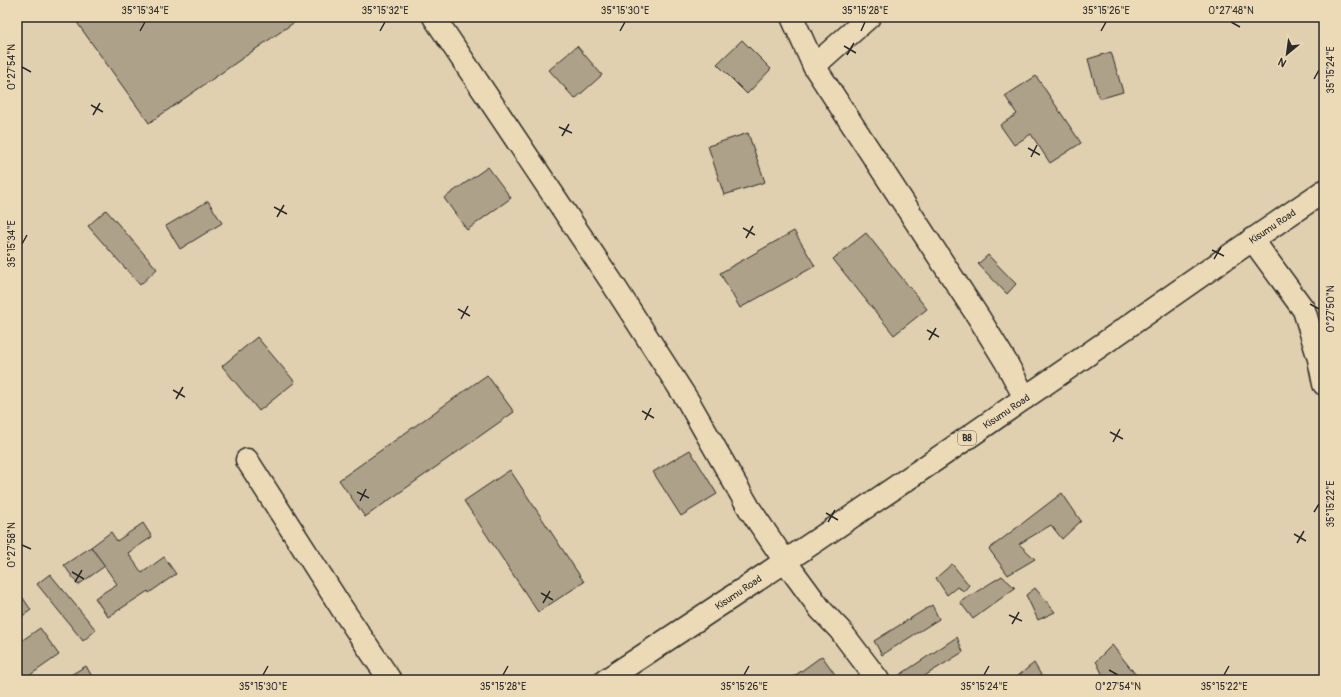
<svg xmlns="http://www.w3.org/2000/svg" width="1341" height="697" font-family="Pangolin,sans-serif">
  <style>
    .building { fill: #aea18a; stroke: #2b2b2b }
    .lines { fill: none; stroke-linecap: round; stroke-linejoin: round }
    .minor-casing { stroke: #2b2b2b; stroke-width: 25 }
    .highway-casing { stroke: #2b2b2b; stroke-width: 25 }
    .minor { stroke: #ecdab7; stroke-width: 22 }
    .highway { stroke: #ecdab7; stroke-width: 22 }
    .ticks { fill: none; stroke: #2b2b2b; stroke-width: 1.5 }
    .labels { text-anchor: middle; stroke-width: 3.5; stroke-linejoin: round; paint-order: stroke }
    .shield { fill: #ecdab7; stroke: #656055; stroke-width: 1 }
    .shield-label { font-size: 9px; font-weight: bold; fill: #2b2b2b }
    .street-label { font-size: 10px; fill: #2b2b2b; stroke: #ecdab7 }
    .neatline { fill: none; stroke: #2b2b2b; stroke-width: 1.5 }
    .ticks-label { font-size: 10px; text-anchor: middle; fill: #2b2b2b }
  </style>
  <rect width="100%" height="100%" fill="#e0d0af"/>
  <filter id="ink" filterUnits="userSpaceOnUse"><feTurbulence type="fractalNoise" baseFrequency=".025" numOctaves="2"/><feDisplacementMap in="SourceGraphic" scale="8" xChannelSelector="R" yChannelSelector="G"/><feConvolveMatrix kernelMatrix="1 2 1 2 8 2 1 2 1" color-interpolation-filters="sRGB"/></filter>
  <g filter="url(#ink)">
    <g class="building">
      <path d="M 73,17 L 302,17 L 149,123 Z"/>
      <path d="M 742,40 L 771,69 L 747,94 L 717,64 Z"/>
      <path d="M 577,46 L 602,75 L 575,99 L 549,70 Z"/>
      <path d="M 1111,52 L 1123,92 L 1099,99 L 1088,59 Z"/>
      <path d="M 1036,76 L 1081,143 L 1050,163 L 1031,134 L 1014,145 L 1000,125 L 1017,114 L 1005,96 Z"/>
      <path d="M 748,133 L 765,182 L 724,195 L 708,146 Z"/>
      <path d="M 488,167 L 511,198 L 467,230 L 444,198 Z"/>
      <path d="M 208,201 L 222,223 L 180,249 L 166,226 Z"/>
      <path d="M 106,210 L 157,269 L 140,285 L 88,226 Z"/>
      <path d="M 794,231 L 815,266 L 740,308 L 720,273 Z"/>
      <path d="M 866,233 L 927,309 L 894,335 L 833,259 Z"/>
      <path d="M 988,255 L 1016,284 L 1007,294 L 978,264 Z"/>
      <path d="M 257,337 L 295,382 L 259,411 L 222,366 Z"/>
      <path d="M 487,375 L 514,412 L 365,517 L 339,480 Z"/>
      <path d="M 690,450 L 717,494 L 681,516 L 653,472 Z"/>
      <path d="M 510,470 L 584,582 L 538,612 L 464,501 Z"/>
      <path d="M 1062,493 L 1081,521 L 1062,539 L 1051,525 L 1019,544 L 1035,559 L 1008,575 L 989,549 Z"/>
      <path d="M 143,523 L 152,537 L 128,553 L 142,573 L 164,557 L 176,574 L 149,593 L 148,591 L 108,617 L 95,598 L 117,584 L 91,547 L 111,532 L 117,541 Z"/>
      <path d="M 91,547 L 105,566 L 78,585 L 64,565 Z"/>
      <path d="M 952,564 L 969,585 L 964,591 L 957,587 L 947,595 L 936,578 Z"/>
      <path d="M 50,574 L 96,630 L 83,641 L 37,584 Z"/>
      <path d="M 1002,576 L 1015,588 L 973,619 L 960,602 Z"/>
      <path d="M 1035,588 L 1055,612 L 1038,620 L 1026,595 Z"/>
      <path d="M 17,589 L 31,610 L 17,620 Z"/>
      <path d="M 932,605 L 939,619 L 882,655 L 874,641 Z"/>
      <path d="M 40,628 L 59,655 L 23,680 L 17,680 L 17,644 Z"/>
      <path d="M 957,637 L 963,652 L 918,680 L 892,680 Z"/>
      <path d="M 1112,645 L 1136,675 L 1128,680 L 1105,680 L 1096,661 Z"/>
      <path d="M 822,656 L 839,680 L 789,680 Z"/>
      <path d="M 1034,663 L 1044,680 L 1013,680 Z"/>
      <path d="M 86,666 L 94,680 L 62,680 Z"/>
    </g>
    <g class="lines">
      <g class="minor-casing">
        <g id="minor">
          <path d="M 434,17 L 613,284 L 688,401 L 749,508 L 785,561 L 821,610 L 840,630 L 878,680"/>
          <path d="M 792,17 L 814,66 L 979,318 L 1006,362 L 1025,398"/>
          <path d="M 814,66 L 869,17"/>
          <path d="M 1252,239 L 1304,310 L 1319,359 L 1324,384"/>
          <path d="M 247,460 L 341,607 L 390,680"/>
        </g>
      </g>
      <g class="highway-casing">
        <path id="highway" d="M 606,680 C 747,587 888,494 1026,397 C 1126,329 1224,258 1324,191"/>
      </g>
      <use href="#minor" class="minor"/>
      <use href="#highway" class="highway"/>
    </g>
  </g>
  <path class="ticks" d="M 1231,22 L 1240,27M 140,31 L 145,22M 380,31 L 385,22M 620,31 L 625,22M 861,31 L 865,22M 1101,31 L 1106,22M 844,46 L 856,53M 847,55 L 854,43M 22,67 L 31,72M 1314,79 L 1319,70M 91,105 L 103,112M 93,115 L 100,103M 559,127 L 572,133M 562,136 L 569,124M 1028,148 L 1040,155M 1031,157 L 1037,145M 274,207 L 287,214M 277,217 L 284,205M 743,228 L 755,235M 746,238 L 753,226M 22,244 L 27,235M 1212,250 L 1224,256M 1214,259 L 1221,247M 1310,304 L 1319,309M 458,309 L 470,316M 461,319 L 468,306M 927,330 L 939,337M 929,340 L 936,328M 173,390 L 185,397M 176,399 L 183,387M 642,411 L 654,418M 645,420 L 651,408M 1110,432 L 1123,439M 1113,442 L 1120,429M 357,492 L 369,498M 360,501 L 366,489M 1314,512 L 1319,504M 826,513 L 838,520M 828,522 L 835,510M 1294,534 L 1306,541M 1297,543 L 1304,531M 22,545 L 31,549M 72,572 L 84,579M 75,582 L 82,570M 541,593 L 553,600M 543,603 L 550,591M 1009,615 L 1022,621M 1012,624 L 1019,612M 1109,670 L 1118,675M 263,675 L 268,666M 503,675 L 508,666M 744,675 L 749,666M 984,675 L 989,666M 1224,675 L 1229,666"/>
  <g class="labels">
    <rect class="shield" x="958" y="431" width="18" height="14" rx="3"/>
    <g class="shield-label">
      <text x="967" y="441">B8</text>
    </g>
    <g class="street-label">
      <text transform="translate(1272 226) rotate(-34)" y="4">Kisumu Road</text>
      <text transform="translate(1006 411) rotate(-34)" y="4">Kisumu Road</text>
      <text transform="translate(738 592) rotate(-34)" y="4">Kisumu Road</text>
    </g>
  </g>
  <rect width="1341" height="697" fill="none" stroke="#ecdab7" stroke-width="44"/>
  <g transform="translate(1287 54) rotate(209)" stroke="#ecdab7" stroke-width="3" paint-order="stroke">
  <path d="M0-3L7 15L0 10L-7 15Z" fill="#2b2b2b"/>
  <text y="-6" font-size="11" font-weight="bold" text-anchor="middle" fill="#2b2b2b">N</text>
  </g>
  <rect x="22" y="22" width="1297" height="653" class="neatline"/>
  <g class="ticks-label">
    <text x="145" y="14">35°15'34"E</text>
    <text x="385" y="14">35°15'32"E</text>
    <text x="625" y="14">35°15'30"E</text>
    <text x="865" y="14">35°15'28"E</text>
    <text x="1106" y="14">35°15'26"E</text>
    <text x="1231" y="14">0°27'48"N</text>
    <text transform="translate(11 67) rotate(-90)" y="4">0°27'54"N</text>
    <text transform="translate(1330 70) rotate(-90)" y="4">35°15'24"E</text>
    <text transform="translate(11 244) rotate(-90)" y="4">35°15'34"E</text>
    <text transform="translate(1330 309) rotate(-90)" y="4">0°27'50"N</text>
    <text transform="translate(1330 504) rotate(-90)" y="4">35°15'22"E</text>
    <text transform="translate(11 545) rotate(-90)" y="4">0°27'58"N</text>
    <text x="263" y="690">35°15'30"E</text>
    <text x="503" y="690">35°15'28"E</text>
    <text x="744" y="690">35°15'26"E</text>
    <text x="984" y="690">35°15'24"E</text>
    <text x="1118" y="690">0°27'54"N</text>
    <text x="1224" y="690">35°15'22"E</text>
  </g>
</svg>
